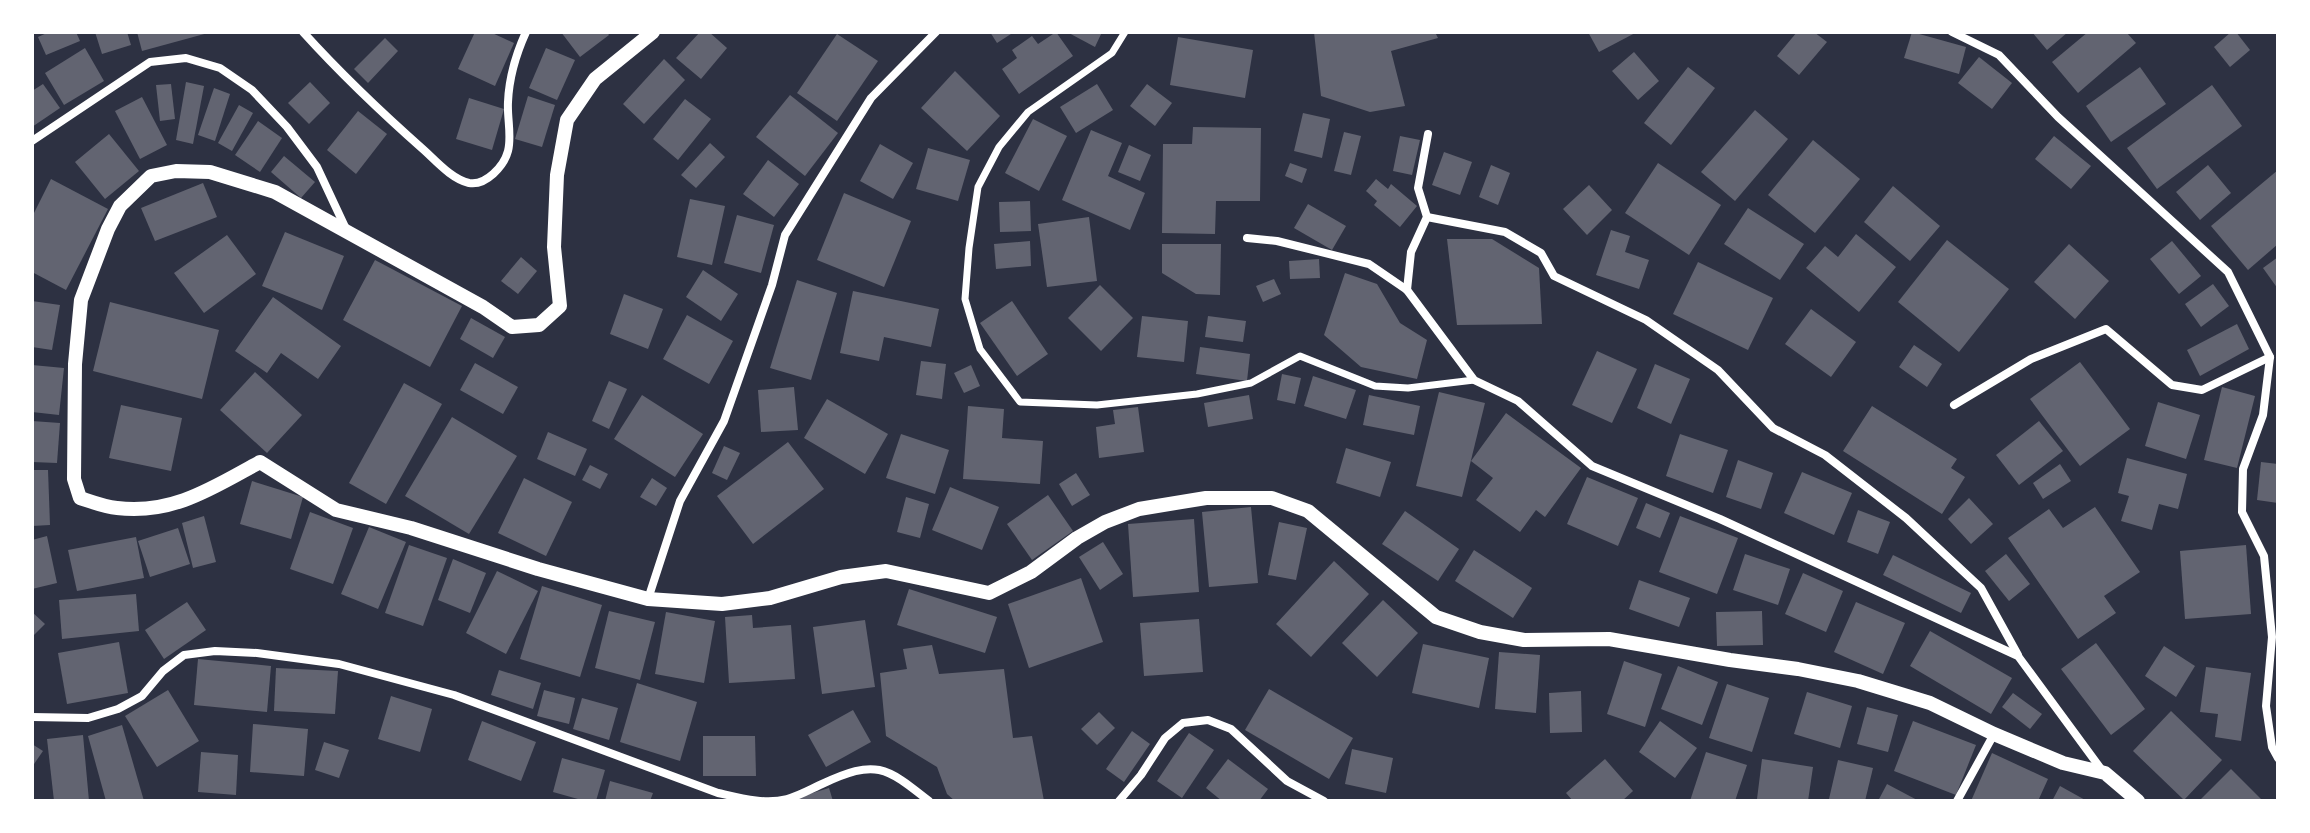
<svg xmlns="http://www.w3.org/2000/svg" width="2310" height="833" font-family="Cabin,sans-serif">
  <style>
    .building { fill: #626471 }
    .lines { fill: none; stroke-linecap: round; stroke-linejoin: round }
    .pedestrian { stroke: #fff; stroke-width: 7 }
    .minor { stroke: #fff; stroke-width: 8 }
    .tertiary { stroke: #fff; stroke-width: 14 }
  </style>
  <rect width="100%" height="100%" fill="#2d3142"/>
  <g class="building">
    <path d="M 49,32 L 76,32 L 80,41 L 46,55 L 38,37 Z"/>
    <path d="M 95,32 L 127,32 L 131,45 L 102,54 Z"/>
    <path d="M 137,32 L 208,32 L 208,33 L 142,51 Z"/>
    <path d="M 475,32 L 490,32 L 514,43 L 495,86 L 458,69 Z"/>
    <path d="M 561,32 L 607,32 L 609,35 L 580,57 Z"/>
    <path d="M 700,32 L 709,32 L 727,48 L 701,79 L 676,58 Z"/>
    <path d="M 990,32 L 1014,32 L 997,43 Z"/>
    <path d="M 1056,32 L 1073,56 L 1019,94 L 1002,69 L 1017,58 L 1012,50 L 1032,36 L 1038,44 Z"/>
    <path d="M 1067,32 L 1102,32 L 1095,47 Z"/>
    <path d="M 1314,32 L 1435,32 L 1438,38 L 1391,51 L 1405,106 L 1370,112 L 1321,96 Z"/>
    <path d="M 1588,32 L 1637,32 L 1599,52 Z"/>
    <path d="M 1797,32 L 1814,32 L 1827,42 L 1799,75 L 1777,56 Z"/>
    <path d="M 1912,32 L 1966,47 L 1959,74 L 1904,58 Z"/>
    <path d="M 2032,32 L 2068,32 L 2047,50 Z"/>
    <path d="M 2088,32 L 2126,32 L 2136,43 L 2078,93 L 2052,62 Z"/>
    <path d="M 2231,32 L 2236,32 L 2250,50 L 2230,67 L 2214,47 Z"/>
    <path d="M 837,34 L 878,61 L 837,121 L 797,93 Z"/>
    <path d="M 1178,37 L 1253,50 L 1245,98 L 1170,85 Z"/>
    <path d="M 385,38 L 398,51 L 368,83 L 354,69 Z"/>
    <path d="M 85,48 L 104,81 L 64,105 L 45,73 Z"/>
    <path d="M 546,48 L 575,60 L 557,100 L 529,88 Z"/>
    <path d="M 1634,52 L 1659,81 L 1638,100 L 1612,71 Z"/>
    <path d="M 1979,57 L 2012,83 L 1992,109 L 1958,83 Z"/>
    <path d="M 664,59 L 685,80 L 644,124 L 623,104 Z"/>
    <path d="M 1688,67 L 1715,88 L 1671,145 L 1644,123 Z"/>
    <path d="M 2140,67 L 2166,104 L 2111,142 L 2086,106 Z"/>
    <path d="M 955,71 L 1000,116 L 967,151 L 921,108 Z"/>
    <path d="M 186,82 L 204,86 L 193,144 L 176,140 Z"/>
    <path d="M 310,82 L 330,103 L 309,124 L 288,103 Z"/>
    <path d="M 43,84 L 60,108 L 32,127 L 32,91 Z"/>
    <path d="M 171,84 L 175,119 L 160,121 L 156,85 Z"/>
    <path d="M 1097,84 L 1113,110 L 1076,133 L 1060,107 Z"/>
    <path d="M 1147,84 L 1172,103 L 1155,126 L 1130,106 Z"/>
    <path d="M 2212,85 L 2242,126 L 2157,189 L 2127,148 Z"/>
    <path d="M 214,88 L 230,94 L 215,141 L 198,135 Z"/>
    <path d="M 790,95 L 838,133 L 805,176 L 756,137 Z"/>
    <path d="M 528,96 L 555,105 L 542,147 L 515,139 Z"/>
    <path d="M 142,97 L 167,145 L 140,159 L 115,111 Z"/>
    <path d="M 469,98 L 504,109 L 492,150 L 456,139 Z"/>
    <path d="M 685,99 L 711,119 L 678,160 L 653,139 Z"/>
    <path d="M 239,105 L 253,113 L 232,151 L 218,143 Z"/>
    <path d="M 1755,110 L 1788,139 L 1735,201 L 1701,172 Z"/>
    <path d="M 358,111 L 387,134 L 356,174 L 327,150 Z"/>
    <path d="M 1303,113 L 1330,119 L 1322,158 L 1294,151 Z"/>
    <path d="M 1033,119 L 1067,136 L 1039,191 L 1005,173 Z"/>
    <path d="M 258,121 L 282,138 L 260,172 L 235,155 Z"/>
    <path d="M 1193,127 L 1261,128 L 1260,201 L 1216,201 L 1215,234 L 1162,233 L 1163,144 L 1192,144 Z"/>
    <path d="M 1091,130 L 1122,143 L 1108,176 L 1145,193 L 1130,230 L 1062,200 Z"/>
    <path d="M 1344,132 L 1361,136 L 1351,175 L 1334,171 Z"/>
    <path d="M 109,134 L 139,171 L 105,199 L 75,162 Z"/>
    <path d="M 1400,136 L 1420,140 L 1412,175 L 1393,171 Z"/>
    <path d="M 2054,136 L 2091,166 L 2071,189 L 2035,159 Z"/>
    <path d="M 1813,140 L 1860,179 L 1815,233 L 1768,195 Z"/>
    <path d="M 710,143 L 725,157 L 696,188 L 681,175 Z"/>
    <path d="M 880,144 L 913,163 L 893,199 L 860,181 Z"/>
    <path d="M 1129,145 L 1151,155 L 1140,181 L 1118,172 Z"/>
    <path d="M 928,148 L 970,160 L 958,201 L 916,189 Z"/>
    <path d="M 1444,152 L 1472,162 L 1460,195 L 1432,185 Z"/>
    <path d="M 284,156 L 315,182 L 301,198 L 271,172 Z"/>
    <path d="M 768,160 L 799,184 L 774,217 L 743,194 Z"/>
    <path d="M 1290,163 L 1307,169 L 1302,183 L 1285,176 Z"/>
    <path d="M 1658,163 L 1721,205 L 1689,255 L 1625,213 Z"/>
    <path d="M 1491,165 L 1510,173 L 1498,205 L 1479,197 Z"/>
    <path d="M 2208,165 L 2231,193 L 2200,220 L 2176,192 Z"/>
    <path d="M 2278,170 L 2278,244 L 2248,270 L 2211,226 Z"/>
    <path d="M 51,179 L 108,209 L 66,290 L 32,272 L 32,217 Z"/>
    <path d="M 1376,179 L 1388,189 L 1391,184 L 1417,206 L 1400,227 L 1374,205 L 1377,201 L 1366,191 Z"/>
    <path d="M 203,183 L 217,217 L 155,241 L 141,208 Z"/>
    <path d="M 1589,185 L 1612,210 L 1587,235 L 1563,209 Z"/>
    <path d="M 1893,186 L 1940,226 L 1910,261 L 1864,222 Z"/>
    <path d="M 844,193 L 911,221 L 884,287 L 817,260 Z"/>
    <path d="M 690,199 L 725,206 L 712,265 L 677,257 Z"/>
    <path d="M 1030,201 L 1031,231 L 1000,232 L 999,202 Z"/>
    <path d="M 1308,204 L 1346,226 L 1332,250 L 1294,228 Z"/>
    <path d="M 1748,208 L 1804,244 L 1780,280 L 1724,244 Z"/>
    <path d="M 737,215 L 774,225 L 761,273 L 724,263 Z"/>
    <path d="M 1089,217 L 1097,281 L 1047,287 L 1038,224 Z"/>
    <path d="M 1611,230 L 1630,236 L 1625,252 L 1649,260 L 1639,289 L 1596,275 Z"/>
    <path d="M 285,232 L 344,256 L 322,310 L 262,286 Z"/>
    <path d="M 1856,234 L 1896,267 L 1859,312 L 1806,268 L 1825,246 L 1838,257 Z"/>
    <path d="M 227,235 L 256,274 L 204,313 L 174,273 Z"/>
    <path d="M 1447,239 L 1492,239 L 1539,268 L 1542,324 L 1457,325 Z"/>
    <path d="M 1947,240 L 2009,289 L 1959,352 L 1898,302 Z"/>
    <path d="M 1030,241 L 1031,266 L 996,269 L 994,244 Z"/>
    <path d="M 2172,241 L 2201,276 L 2179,294 L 2150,259 Z"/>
    <path d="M 1162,244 L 1221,244 L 1220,295 L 1196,294 L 1162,273 Z"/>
    <path d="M 2069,244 L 2109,281 L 2075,319 L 2034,282 Z"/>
    <path d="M 521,257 L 537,271 L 518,294 L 501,281 Z"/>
    <path d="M 2278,257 L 2278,289 L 2263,268 Z"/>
    <path d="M 1319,259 L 1320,278 L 1290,279 L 1289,261 Z"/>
    <path d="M 375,260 L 462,306 L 430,367 L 343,320 Z"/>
    <path d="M 1698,262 L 1773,298 L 1748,350 L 1673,314 Z"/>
    <path d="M 703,270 L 738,294 L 721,321 L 686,297 Z"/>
    <path d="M 1345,273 L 1377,284 L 1400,323 L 1427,340 L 1417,379 L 1361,367 L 1324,335 Z"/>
    <path d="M 1274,279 L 1281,294 L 1263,302 L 1256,286 Z"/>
    <path d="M 797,280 L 837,293 L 811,380 L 770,368 Z"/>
    <path d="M 2213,284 L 2229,306 L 2201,327 L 2185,304 Z"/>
    <path d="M 1100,285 L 1133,318 L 1101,351 L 1068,318 Z"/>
    <path d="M 853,291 L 939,309 L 931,347 L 884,337 L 879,361 L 840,353 Z"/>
    <path d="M 624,294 L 663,309 L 648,349 L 610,334 Z"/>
    <path d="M 273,297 L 341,346 L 318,379 L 281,353 L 267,373 L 235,351 Z"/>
    <path d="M 32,301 L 60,305 L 52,350 L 32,347 Z"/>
    <path d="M 1012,301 L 1048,354 L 1017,376 L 980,323 Z"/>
    <path d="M 110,302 L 219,330 L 202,399 L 93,371 Z"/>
    <path d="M 1811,309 L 1856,342 L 1831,377 L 1785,344 Z"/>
    <path d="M 687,315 L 733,341 L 709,384 L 663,359 Z"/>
    <path d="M 1142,316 L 1188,321 L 1184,362 L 1137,357 Z"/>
    <path d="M 1208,316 L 1246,321 L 1243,342 L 1205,337 Z"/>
    <path d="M 471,318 L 505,337 L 493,358 L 460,339 Z"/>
    <path d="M 2237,324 L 2249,349 L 2200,376 L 2187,350 Z"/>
    <path d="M 1914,345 L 1942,364 L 1927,387 L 1899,367 Z"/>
    <path d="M 1200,347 L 1250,354 L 1247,381 L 1196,374 Z"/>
    <path d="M 1597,351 L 1637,369 L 1612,423 L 1572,405 Z"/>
    <path d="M 921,361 L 946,364 L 942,399 L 916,395 Z"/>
    <path d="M 2080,362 L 2130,429 L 2080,466 L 2030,399 Z"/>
    <path d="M 475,363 L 518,387 L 503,414 L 460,390 Z"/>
    <path d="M 1655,364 L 1690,379 L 1671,424 L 1637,408 Z"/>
    <path d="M 32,365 L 64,368 L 59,415 L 32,412 Z"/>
    <path d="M 971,365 L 980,386 L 964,393 L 954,373 Z"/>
    <path d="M 255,372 L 302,415 L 267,453 L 220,410 Z"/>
    <path d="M 1282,374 L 1301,378 L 1295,404 L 1277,400 Z"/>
    <path d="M 1313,376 L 1356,390 L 1346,419 L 1304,406 Z"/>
    <path d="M 609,381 L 627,389 L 609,429 L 592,421 Z"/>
    <path d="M 404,383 L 442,404 L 386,504 L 349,483 Z"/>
    <path d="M 794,387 L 798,430 L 761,432 L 758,390 Z"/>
    <path d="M 2222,387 L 2255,396 L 2237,468 L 2204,460 Z"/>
    <path d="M 1439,392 L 1485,403 L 1462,497 L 1416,486 Z"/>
    <path d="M 642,395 L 703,434 L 675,477 L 614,439 Z"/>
    <path d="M 1249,395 L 1253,419 L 1208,427 L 1204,403 Z"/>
    <path d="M 1369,395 L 1420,406 L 1414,435 L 1363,425 Z"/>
    <path d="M 827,399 L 888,434 L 865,474 L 804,438 Z"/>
    <path d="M 2158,402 L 2200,415 L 2186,459 L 2145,446 Z"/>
    <path d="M 121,405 L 182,418 L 171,471 L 109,458 Z"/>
    <path d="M 968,406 L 1004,409 L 1002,438 L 1043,441 L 1040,484 L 963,479 Z"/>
    <path d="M 1872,406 L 1957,459 L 1951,468 L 1965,477 L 1942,514 L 1843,451 Z"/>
    <path d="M 1138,407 L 1144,452 L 1099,458 L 1096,427 L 1115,424 L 1113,410 Z"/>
    <path d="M 1506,413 L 1581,468 L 1545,517 L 1536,510 L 1520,532 L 1476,500 L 1493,478 L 1471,461 Z"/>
    <path d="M 452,417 L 517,456 L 469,534 L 405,496 Z"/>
    <path d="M 32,421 L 60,423 L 57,463 L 32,462 Z"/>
    <path d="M 2039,421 L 2063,451 L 2019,485 L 1996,455 Z"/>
    <path d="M 548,432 L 587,449 L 575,476 L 537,459 Z"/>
    <path d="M 901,434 L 949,450 L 935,494 L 886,478 Z"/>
    <path d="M 1680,434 L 1728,450 L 1713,493 L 1666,476 Z"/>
    <path d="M 788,442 L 824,489 L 753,544 L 717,496 Z"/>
    <path d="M 724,446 L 740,453 L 727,480 L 712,473 Z"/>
    <path d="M 1346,448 L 1391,462 L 1380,497 L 1336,483 Z"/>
    <path d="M 2127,458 L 2187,474 L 2178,509 L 2159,504 L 2152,530 L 2121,521 L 2129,496 L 2118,493 Z"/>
    <path d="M 1738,460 L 1773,473 L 1761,509 L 1726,497 Z"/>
    <path d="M 2261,462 L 2278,464 L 2278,503 L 2257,500 Z"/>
    <path d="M 2060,464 L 2071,481 L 2043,499 L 2033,483 Z"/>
    <path d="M 590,465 L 608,474 L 600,489 L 582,480 Z"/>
    <path d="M 32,470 L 48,470 L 50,525 L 32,526 Z"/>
    <path d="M 1802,472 L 1852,493 L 1834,535 L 1784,513 Z"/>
    <path d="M 1076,473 L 1090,495 L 1072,506 L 1059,484 Z"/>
    <path d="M 1587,477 L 1638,498 L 1618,546 L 1567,524 Z"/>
    <path d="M 524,478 L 572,502 L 546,556 L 498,533 Z"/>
    <path d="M 652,478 L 667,488 L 656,506 L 640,497 Z"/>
    <path d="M 252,481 L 303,497 L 291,539 L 240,524 Z"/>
    <path d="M 950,487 L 999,507 L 982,550 L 932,530 Z"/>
    <path d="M 1048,495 L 1073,531 L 1032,560 L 1007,524 Z"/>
    <path d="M 906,497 L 929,504 L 920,538 L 897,532 Z"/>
    <path d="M 1969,498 L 1993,524 L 1971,544 L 1948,519 Z"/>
    <path d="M 1646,503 L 1670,513 L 1660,538 L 1636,528 Z"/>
    <path d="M 1251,507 L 1258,583 L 1209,587 L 1202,512 Z"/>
    <path d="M 2095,507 L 2140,572 L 2104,596 L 2116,613 L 2078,639 L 2008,538 L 2049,509 L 2063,528 Z"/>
    <path d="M 1858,510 L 1890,522 L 1878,554 L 1847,542 Z"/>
    <path d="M 1405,511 L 1459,549 L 1438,581 L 1382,544 Z"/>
    <path d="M 310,512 L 353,528 L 333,584 L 290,569 Z"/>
    <path d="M 204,516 L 216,562 L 193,568 L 182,523 Z"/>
    <path d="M 1680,516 L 1738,538 L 1717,594 L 1659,572 Z"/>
    <path d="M 1194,519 L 1199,592 L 1133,597 L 1128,524 Z"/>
    <path d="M 1279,522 L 1307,528 L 1296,580 L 1268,575 Z"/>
    <path d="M 369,527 L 406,542 L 378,609 L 341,594 Z"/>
    <path d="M 178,528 L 190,564 L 150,577 L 138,541 Z"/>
    <path d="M 47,536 L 57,583 L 32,589 L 32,540 Z"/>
    <path d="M 136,537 L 144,578 L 77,591 L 68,550 Z"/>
    <path d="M 1103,542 L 1123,574 L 1100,590 L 1079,557 Z"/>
    <path d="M 409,545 L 447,558 L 423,626 L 385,613 Z"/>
    <path d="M 2246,545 L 2251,614 L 2185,619 L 2180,551 Z"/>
    <path d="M 1474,550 L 1532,588 L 1513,618 L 1455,581 Z"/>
    <path d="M 1745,554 L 1790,569 L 1778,605 L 1733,590 Z"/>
    <path d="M 2006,554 L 2030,584 L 2009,601 L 1985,571 Z"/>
    <path d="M 1893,555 L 1971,593 L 1961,613 L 1883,575 Z"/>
    <path d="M 453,559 L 486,573 L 470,613 L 438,600 Z"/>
    <path d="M 1334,561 L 1369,594 L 1311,657 L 1276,624 Z"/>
    <path d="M 497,571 L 538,591 L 506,654 L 466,633 Z"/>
    <path d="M 1803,573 L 1843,591 L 1826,632 L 1785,614 Z"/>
    <path d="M 1081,578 L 1103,642 L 1029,668 L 1008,604 Z"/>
    <path d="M 1639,580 L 1690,598 L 1679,627 L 1629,609 Z"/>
    <path d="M 542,586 L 602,605 L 580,677 L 520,659 Z"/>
    <path d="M 909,589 L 997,617 L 985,653 L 897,625 Z"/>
    <path d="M 136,594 L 139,631 L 62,639 L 59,600 Z"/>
    <path d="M 1383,600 L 1418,633 L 1377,677 L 1342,643 Z"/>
    <path d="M 187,602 L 206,630 L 164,659 L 145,630 Z"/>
    <path d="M 1856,602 L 1905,623 L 1883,674 L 1834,652 Z"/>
    <path d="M 609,611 L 655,622 L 640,680 L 595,668 Z"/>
    <path d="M 1762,611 L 1763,645 L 1717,646 L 1716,612 Z"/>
    <path d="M 32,612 L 45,624 L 32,637 Z"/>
    <path d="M 666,612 L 715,621 L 704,683 L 655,674 Z"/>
    <path d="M 752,615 L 753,628 L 791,625 L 795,679 L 729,683 L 725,617 Z"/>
    <path d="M 1199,619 L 1203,672 L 1144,676 L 1140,623 Z"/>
    <path d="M 865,620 L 875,687 L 822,694 L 813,627 Z"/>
    <path d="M 1930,631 L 2012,678 L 1991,714 L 1910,666 Z"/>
    <path d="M 119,642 L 128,693 L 67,704 L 58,653 Z"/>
    <path d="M 2096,643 L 2145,709 L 2111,735 L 2061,669 Z"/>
    <path d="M 1423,644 L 1489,658 L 1479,708 L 1412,693 Z"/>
    <path d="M 932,645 L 939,674 L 1004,669 L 1013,738 L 1032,736 L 1044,801 L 955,801 L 947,794 L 937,767 L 886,736 L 880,673 L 907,669 L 903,649 Z"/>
    <path d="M 2164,646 L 2195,666 L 2176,697 L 2145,676 Z"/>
    <path d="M 1499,652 L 1540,655 L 1536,713 L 1495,709 Z"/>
    <path d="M 198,659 L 271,666 L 267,712 L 194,705 Z"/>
    <path d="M 1624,661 L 1662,674 L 1645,727 L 1607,714 Z"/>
    <path d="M 1678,666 L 1718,682 L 1702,725 L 1661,709 Z"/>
    <path d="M 2206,667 L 2251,673 L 2241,741 L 2215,737 L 2218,714 L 2200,712 Z"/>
    <path d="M 276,668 L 338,671 L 335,714 L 274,711 Z"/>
    <path d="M 499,670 L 541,683 L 533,709 L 491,695 Z"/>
    <path d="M 637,683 L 697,702 L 680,761 L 620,742 Z"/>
    <path d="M 1727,684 L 1769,698 L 1752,752 L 1709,738 Z"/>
    <path d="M 1269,689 L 1353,738 L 1329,779 L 1245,730 Z"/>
    <path d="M 168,690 L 199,741 L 157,767 L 125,716 Z"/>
    <path d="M 544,690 L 575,698 L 569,724 L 537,716 Z"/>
    <path d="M 1581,691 L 1582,732 L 1550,733 L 1549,693 Z"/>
    <path d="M 1807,692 L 1852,706 L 1840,748 L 1794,734 Z"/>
    <path d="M 2013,693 L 2042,714 L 2030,729 L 2002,707 Z"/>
    <path d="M 391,696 L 432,709 L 420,752 L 378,739 Z"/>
    <path d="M 582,698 L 618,708 L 609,740 L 573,729 Z"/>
    <path d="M 1867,707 L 1898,715 L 1888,752 L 1857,744 Z"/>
    <path d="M 853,710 L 871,742 L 826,767 L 808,735 Z"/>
    <path d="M 2171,711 L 2222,760 L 2184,800 L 2133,751 Z"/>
    <path d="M 1099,712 L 1115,728 L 1097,745 L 1081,729 Z"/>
    <path d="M 482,721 L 536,742 L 521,781 L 468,760 Z"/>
    <path d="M 1660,721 L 1697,748 L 1675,778 L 1639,752 Z"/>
    <path d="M 1913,721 L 1976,745 L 1956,795 L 1894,771 Z"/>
    <path d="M 253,724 L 308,729 L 304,776 L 250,772 Z"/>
    <path d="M 122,725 L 144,801 L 106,801 L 88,736 Z"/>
    <path d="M 1132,731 L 1150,744 L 1124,782 L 1106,769 Z"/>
    <path d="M 1189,733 L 1214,750 L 1182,798 L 1157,781 Z"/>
    <path d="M 83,735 L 89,801 L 54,801 L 47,739 Z"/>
    <path d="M 703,736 L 755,736 L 756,776 L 703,776 Z"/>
    <path d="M 324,742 L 349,750 L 339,778 L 315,770 Z"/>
    <path d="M 32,744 L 43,751 L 32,767 Z"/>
    <path d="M 1352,749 L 1393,758 L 1386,793 L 1345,784 Z"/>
    <path d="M 201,752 L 238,755 L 236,795 L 198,792 Z"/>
    <path d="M 1706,752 L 1747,765 L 1735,801 L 1690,801 Z"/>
    <path d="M 1992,753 L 2048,779 L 2038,801 L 1971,801 Z"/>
    <path d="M 562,758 L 605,770 L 596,801 L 585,801 L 553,792 Z"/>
    <path d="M 1228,759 L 1268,789 L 1259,801 L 1222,801 L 1206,788 Z"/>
    <path d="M 1605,759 L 1633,791 L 1622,801 L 1573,801 L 1566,793 Z"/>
    <path d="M 1762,759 L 1813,767 L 1808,801 L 1774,801 L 1757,799 Z"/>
    <path d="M 1838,760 L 1873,768 L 1865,801 L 1838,801 L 1829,799 Z"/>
    <path d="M 2231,769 L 2263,801 L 2199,801 Z"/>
    <path d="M 610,781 L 653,793 L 650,801 L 605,801 Z"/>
    <path d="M 1887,784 L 1919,801 L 1878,801 Z"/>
    <path d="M 2060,786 L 2087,801 L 2052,801 Z"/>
    <path d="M 829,788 L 833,801 L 789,801 L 789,800 Z"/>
  </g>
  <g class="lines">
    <path class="pedestrian" d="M 1125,32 L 1112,53 L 1028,112 L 999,147 L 978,187 L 969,248 L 965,299 L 980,349 L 1020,402 L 1097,405 L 1197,394 L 1251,383 L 1300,356 L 1375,386 L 1408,388 L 1474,380"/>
    <g class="minor">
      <path d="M 303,32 C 341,74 382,113 425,151 C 437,162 452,179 469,183 C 486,186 504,166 508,151 C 512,136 507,118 508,102 C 509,78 516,54 526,32"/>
      <path d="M 1952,32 L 1999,55 L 2058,117 L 2228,272 L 2270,357 L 2263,415 L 2243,469 L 2242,512 L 2264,556 L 2272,637 L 2266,706 L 2272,747 L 2278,758"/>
      <path d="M 32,141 L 150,62 L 186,58 L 220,68 L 252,90 L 287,127 L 317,167 L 346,229"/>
      <path d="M 1427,217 L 1505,232 L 1541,253 L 1554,276 L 1646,320 L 1718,370 L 1773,428 L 1825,455 L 1906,518 L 1981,588 L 2018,655"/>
      <path d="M 1247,238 L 1277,241 L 1369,264 L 1407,290 L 1474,380 L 1518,401 L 1592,466 L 1720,519 L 2018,656 L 2104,773"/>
      <path d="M 1407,290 L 1411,252 L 1427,217 L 1418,188 L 1428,134"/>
      <path d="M 1954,405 L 2031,359 L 2106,329 L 2172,385 L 2202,390 L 2270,357"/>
      <path d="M 648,599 L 680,501 L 724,421 L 772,285 L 785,235 L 871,98 L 936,32"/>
      <path d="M 32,717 L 88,718 L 118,709 L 142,696 L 163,671 L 184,655 L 215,651 L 257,653 L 339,664 L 454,695 L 718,793 C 740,798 765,805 787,799 C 799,796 811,789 822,784 C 876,759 885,766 929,801"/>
      <path d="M 1119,801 L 1141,775 L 1165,738 L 1183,723 L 1208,720 L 1231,729 L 1287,781 L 1324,801"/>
      <path d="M 1957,801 L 1994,734"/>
    </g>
    <path class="tertiary" d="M 653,32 L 595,79 L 567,120 L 557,175 L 554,247 L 560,306 L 539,325 L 512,327 L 483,307 L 275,192 L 210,172 L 176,171 L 151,176 L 120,206 L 108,229 L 81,300 L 75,364 L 74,479 L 80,498 C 92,502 105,507 117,508 C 173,515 214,487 260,462 L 336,510 L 411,528 L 538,569 L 648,599 L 722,604 L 770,598 L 841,577 L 886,571 L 989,593 L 1031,572 L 1077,538 L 1105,522 L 1139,509 L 1206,498 L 1272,498 L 1308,511 L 1436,617 L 1480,632 L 1524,640 L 1609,639 L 1730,660 L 1798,669 L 1858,681 L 1930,703 L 1994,734 L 2063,763 L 2105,773 L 2138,801"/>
  </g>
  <rect width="2310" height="833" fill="none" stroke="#ffffff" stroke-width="68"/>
</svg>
